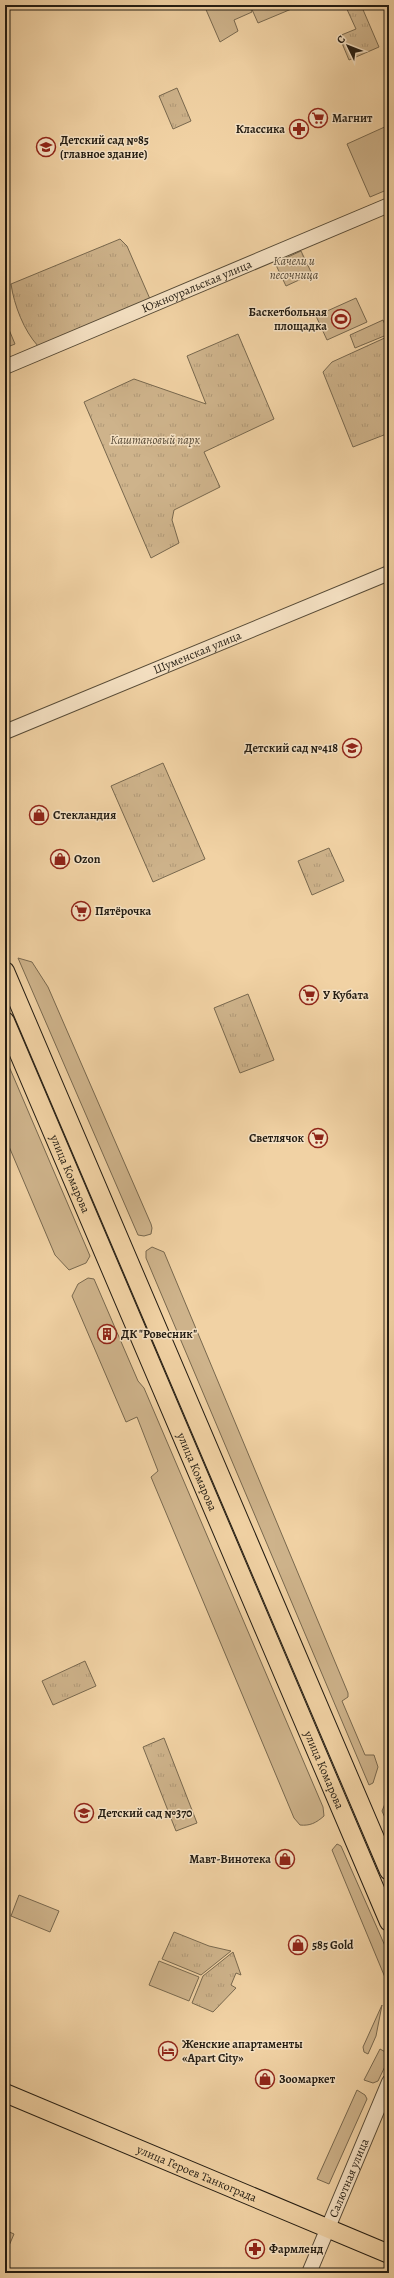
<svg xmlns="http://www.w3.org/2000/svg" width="394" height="2278" viewBox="0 0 394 2278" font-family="Alegreya,serif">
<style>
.grass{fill:#ceb38b;stroke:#78684e}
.park{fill:url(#park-tufts);stroke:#78684e}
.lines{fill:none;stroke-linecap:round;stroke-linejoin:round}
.minor-casing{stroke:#564a36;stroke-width:16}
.major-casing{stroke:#231c12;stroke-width:20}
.minor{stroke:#f6e2c4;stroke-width:14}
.major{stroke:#f1d2a4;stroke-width:18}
.labels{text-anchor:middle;stroke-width:3;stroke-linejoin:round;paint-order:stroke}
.poi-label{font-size:12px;font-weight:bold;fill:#231c12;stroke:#f6e2c4;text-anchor:start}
.park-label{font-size:12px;font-style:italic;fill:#564936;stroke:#f6e2c4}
.street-label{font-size:12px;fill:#231c12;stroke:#f6e2c4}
</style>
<defs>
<pattern id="park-tufts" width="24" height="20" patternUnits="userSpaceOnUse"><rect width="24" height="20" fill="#ceb38b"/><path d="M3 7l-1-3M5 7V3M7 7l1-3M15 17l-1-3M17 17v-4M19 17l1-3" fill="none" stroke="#b19977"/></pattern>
</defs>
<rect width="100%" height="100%" fill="#f1d2a4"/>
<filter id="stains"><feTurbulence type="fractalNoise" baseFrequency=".005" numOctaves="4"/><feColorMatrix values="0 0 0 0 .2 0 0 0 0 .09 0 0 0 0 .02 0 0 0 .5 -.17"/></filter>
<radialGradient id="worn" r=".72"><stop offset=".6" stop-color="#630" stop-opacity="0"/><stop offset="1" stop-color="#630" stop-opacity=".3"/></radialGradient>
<g class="grass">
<polygon points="204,5 249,5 252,12 234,20 238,31 220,42"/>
<polygon points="250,5 301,5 258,23"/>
<polygon points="389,125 389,189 370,197 347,144"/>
<polygon points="356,298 367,322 327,340 316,316"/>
<polygon points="5,320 15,344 5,348"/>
<polygon points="18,958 32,962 48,987 151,1224 152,1228 151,1234 144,1236 138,1235"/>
<polygon points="5,1057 90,1256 86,1263 69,1270 55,1255 5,1137"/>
<polygon points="152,1247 164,1252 348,1693 348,1697 342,1701 365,1755 374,1755 378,1767 373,1783 369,1785 146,1258 146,1251"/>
<path d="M 88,1278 L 94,1279 L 138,1381 L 144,1388 L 323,1807 L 324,1816 C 316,1823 310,1826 300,1825 L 294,1818 L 151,1477 L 158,1471 L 137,1417 L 126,1422 L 72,1296 L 78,1284 Z"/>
<polygon points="389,1794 389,1827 382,1811"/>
<polygon points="337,1844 341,1846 389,1955 389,1987 332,1850"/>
<polygon points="19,1895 59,1911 50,1932 11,1916"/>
<polygon points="159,1961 199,1977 189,2001 149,1985"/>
<polygon points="382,2005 376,2036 368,2054 364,2052 363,2047"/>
<polygon points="380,2049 389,2054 389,2058 378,2081 373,2083 364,2080"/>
<polygon points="357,2090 365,2095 367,2099 329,2184 317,2179"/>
<polygon points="5,2230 14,2234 5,2255"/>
</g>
<g class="park">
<polygon points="345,5 361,5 379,47 349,60 339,36 356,29"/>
<polygon points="177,88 191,121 173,129 159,96"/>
<path d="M 120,239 L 127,246 L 150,299 L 38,346 C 24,331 14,305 11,284 Z"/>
<polygon points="301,251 312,274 286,286 275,263"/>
<polygon points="383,320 389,334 355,348 350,335"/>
<polygon points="238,334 274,419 204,452 220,487 174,510 172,520 179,543 151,558 84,402 134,379 206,404 187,356"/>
<polygon points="389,336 389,433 353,447 323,372 332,362"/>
<polygon points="163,763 205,859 153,882 111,786"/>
<polygon points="329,848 344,881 312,895 298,861"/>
<polygon points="248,994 274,1060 240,1073 214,1008"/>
<polygon points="85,1661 96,1686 53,1705 42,1681"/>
<polygon points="164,1738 197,1823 176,1831 143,1747"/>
<polygon points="174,1932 209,1946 231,1951 201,1975 162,1959"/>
<polygon points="233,1952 241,1975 236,1973 231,1985 236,1988 213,2012 192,2003 203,1976"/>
</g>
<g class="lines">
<g class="minor-casing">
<g id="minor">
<path id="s1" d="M 5,367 L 389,205"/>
<path id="s2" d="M 5,732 L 389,573"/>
<path id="s3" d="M 309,2273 L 389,2082"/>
</g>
</g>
<g class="major-casing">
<g id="major">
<polyline points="5,971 389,1871"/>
<path id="s4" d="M 5,1021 L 389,1922"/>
<path id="s5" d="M 5,2093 L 389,2254"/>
</g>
</g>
<use href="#minor" class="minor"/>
<use href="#major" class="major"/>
</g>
<defs>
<g id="supermarket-ring" transform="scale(1)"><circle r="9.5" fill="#f6e2c4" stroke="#8f2418" stroke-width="1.5"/><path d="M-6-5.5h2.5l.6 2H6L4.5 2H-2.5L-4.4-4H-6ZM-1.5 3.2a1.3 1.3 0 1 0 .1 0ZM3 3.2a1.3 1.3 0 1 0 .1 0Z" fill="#8f2418"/></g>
<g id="pharmacy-ring" transform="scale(1)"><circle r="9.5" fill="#f6e2c4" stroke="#8f2418" stroke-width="1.5"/><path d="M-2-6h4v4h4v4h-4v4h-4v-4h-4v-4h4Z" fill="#8f2418"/></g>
<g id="school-ring" transform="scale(1)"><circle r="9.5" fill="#f6e2c4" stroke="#8f2418" stroke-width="1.5"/><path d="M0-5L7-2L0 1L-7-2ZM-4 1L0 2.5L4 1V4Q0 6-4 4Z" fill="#8f2418"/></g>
<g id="stadium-ring" transform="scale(1)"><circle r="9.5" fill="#f6e2c4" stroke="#8f2418" stroke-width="1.5"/><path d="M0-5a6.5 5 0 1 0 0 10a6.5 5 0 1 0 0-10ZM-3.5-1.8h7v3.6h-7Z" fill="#8f2418"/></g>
<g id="shop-ring" transform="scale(1)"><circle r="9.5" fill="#f6e2c4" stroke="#8f2418" stroke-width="1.5"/><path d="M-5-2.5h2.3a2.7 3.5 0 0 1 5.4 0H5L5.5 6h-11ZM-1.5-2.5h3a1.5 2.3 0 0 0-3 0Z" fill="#8f2418"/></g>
<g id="building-ring" transform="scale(1)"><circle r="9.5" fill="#f6e2c4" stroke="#8f2418" stroke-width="1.5"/><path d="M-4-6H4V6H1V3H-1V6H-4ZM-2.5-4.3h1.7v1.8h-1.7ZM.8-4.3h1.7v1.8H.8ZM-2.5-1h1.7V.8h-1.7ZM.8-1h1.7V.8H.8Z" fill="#8f2418"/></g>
<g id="hotel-ring" transform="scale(1)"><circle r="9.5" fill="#f6e2c4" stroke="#8f2418" stroke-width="1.5"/><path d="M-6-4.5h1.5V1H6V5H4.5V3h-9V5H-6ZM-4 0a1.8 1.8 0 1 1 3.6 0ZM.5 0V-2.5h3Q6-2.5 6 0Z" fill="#8f2418"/></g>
</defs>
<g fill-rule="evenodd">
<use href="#supermarket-ring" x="318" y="118"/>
<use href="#pharmacy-ring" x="299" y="129"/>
<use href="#school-ring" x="46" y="147"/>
<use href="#stadium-ring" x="341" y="319"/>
<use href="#school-ring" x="352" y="748"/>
<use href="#shop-ring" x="39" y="815"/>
<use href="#shop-ring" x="60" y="859"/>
<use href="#supermarket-ring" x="81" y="911"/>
<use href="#supermarket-ring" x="309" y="995"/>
<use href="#supermarket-ring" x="318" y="1138"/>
<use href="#building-ring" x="107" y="1334"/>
<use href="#school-ring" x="84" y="1813"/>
<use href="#shop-ring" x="285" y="1859"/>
<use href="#shop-ring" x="298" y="1945"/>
<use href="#hotel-ring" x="168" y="2051"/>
<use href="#shop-ring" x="265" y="2079"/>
<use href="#pharmacy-ring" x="255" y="2249"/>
</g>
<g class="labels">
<g class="poi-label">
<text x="332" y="122">Магнит</text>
<text x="285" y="133" text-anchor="end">Классика</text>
<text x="60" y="144">Детский сад №85<tspan x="60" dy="14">(главное здание)</tspan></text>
<text x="327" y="316" text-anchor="end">Баскетбольная<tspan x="327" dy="14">площадка</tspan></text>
<text x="338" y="752" text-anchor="end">Детский сад №418</text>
<text x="53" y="819">Стекландия</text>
<text x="74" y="863">Ozon</text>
<text x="95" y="915">Пятёрочка</text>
<text x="323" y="999">У Кубата</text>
<text x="304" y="1142" text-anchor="end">Светлячок</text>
<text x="121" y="1338">ДК "Ровесник"</text>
<text x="98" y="1817">Детский сад №370</text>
<text x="271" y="1863" text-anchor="end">Мавт-Винотека</text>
<text x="312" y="1949">585 Gold</text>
<text x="182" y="2048">Женские апартаменты<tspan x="182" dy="14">«Apart City»</tspan></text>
<text x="279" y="2083">Зоомаркет</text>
<text x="269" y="2253">Фармленд</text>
</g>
<g class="park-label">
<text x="294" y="265">Качели и<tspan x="294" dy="14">песочница</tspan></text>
<text x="155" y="444">Каштановый парк</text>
</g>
<g class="street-label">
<text dy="4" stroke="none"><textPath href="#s1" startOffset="208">Южноуральская улица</textPath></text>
<text dy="4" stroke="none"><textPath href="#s2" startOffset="208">Шуменская улица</textPath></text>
<text dy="4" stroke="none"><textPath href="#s4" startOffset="166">улица Комарова</textPath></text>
<text dy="4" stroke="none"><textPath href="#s4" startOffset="490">улица Комарова</textPath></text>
<text dy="4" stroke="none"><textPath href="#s4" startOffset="814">улица Комарова</textPath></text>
<text dy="4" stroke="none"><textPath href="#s5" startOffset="208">улица Героев Танкограда</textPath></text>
<text dy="4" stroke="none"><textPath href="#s3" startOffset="103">Салютная улица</textPath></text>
</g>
</g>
<rect width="394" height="2278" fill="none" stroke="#f1d2a4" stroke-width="20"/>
<rect x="6" y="6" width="382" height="2266" fill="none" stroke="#231c12" stroke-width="2"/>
<rect x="10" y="10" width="374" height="2258" fill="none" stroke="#231c12"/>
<g transform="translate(348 46) rotate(313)" stroke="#f6e2c4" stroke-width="3" paint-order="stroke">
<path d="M0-3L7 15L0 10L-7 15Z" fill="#231c12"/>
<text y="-6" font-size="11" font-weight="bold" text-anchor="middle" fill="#231c12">С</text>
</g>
<rect width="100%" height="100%" filter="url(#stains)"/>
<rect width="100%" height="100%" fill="url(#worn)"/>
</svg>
